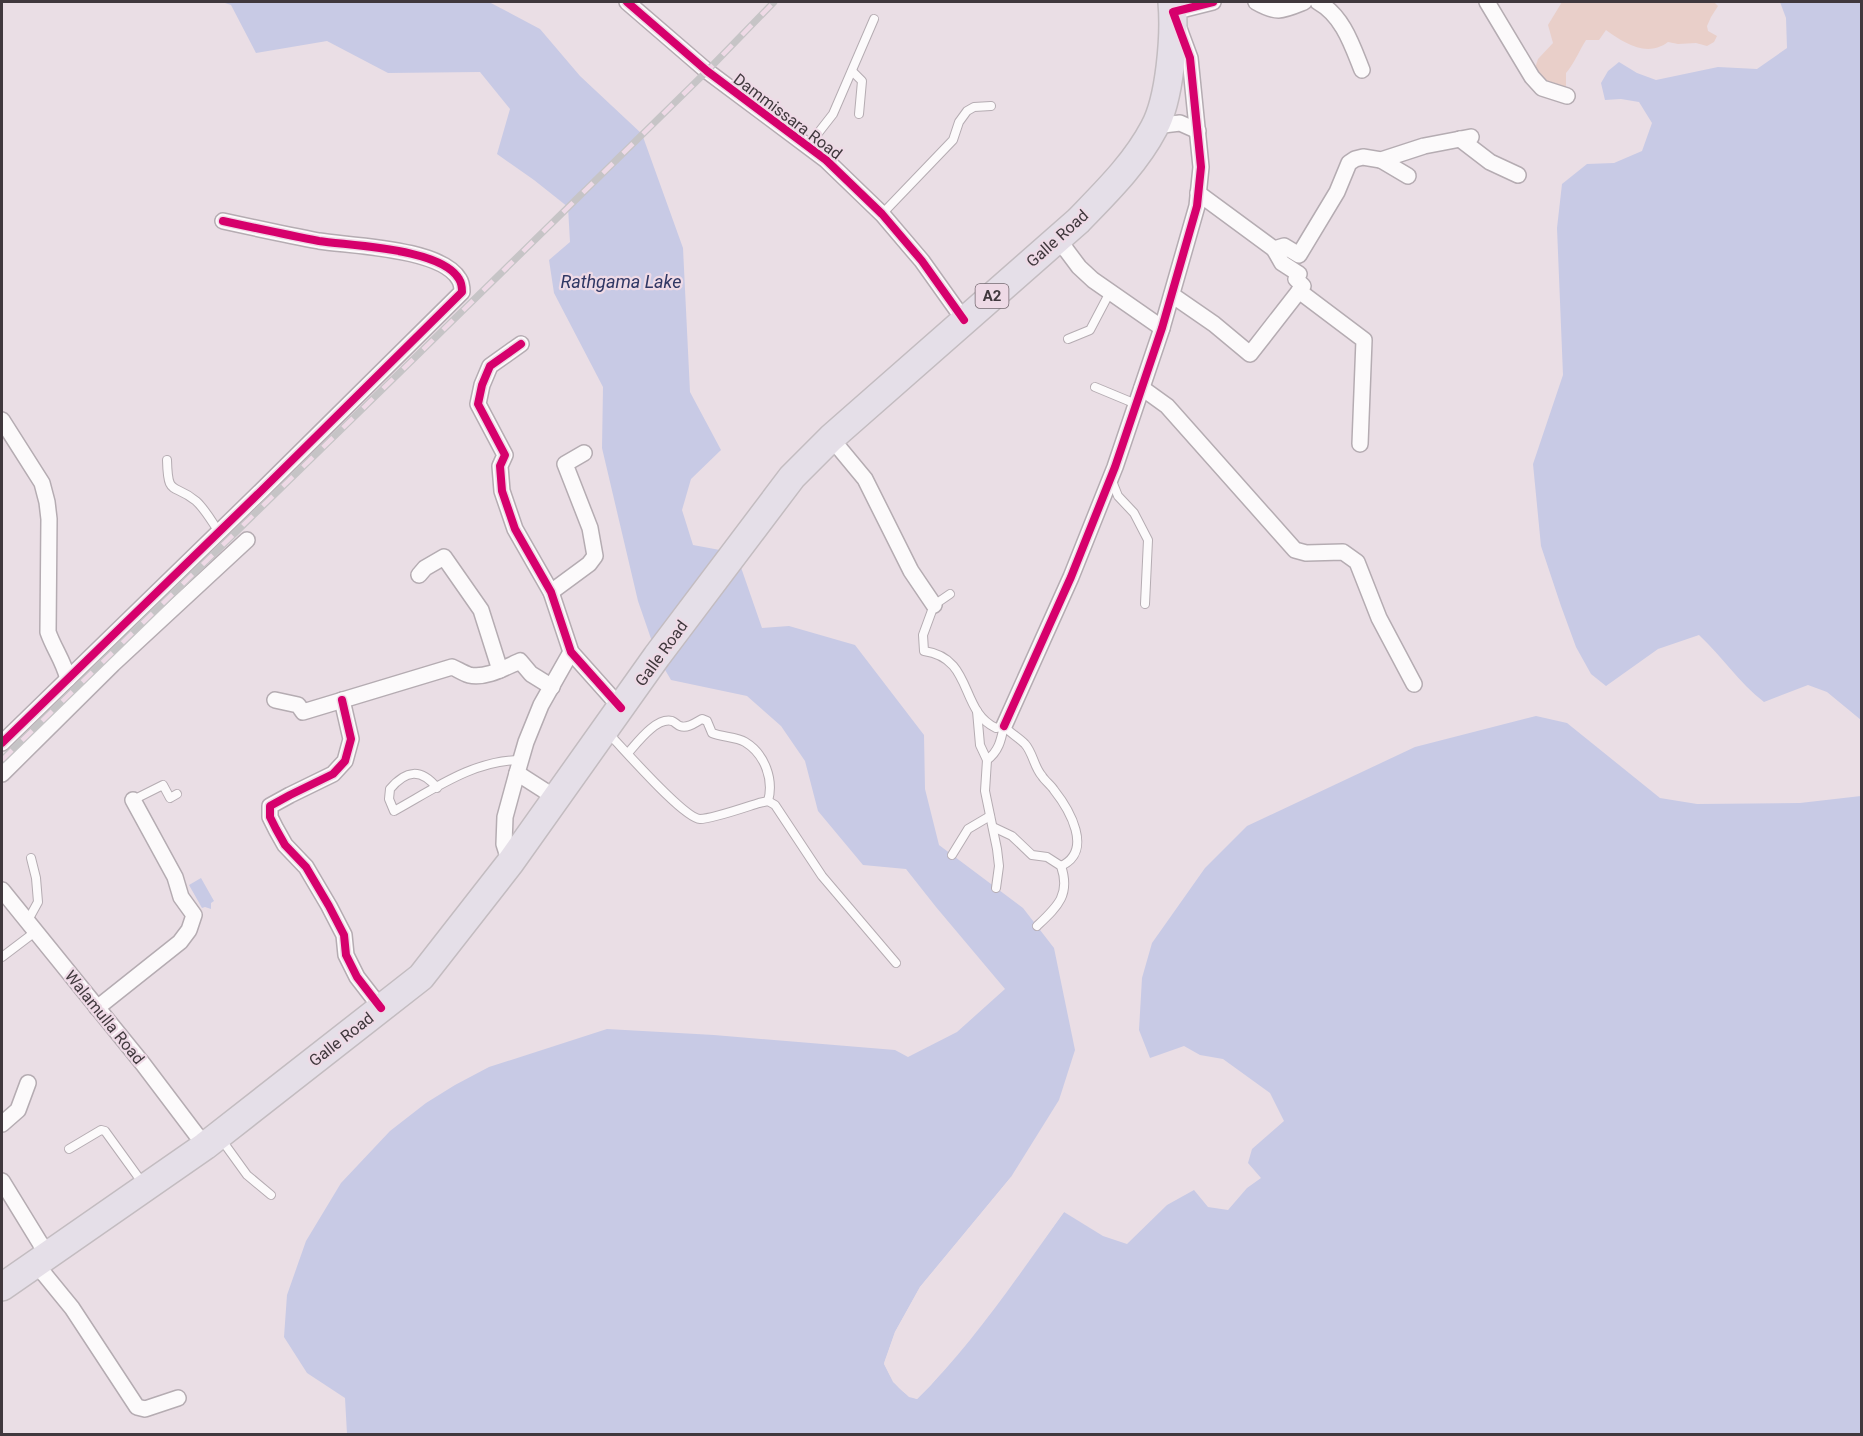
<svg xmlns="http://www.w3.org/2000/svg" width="1863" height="1436" viewBox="0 0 1863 1436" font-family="Roboto,sans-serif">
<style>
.green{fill:#e9cfc9}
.water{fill:#c8cae5}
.pier{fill:#eadee5}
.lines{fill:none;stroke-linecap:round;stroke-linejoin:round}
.lane-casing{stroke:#b5acb2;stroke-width:10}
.street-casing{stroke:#b5acb2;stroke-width:18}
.highway-casing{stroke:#c3bcc0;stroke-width:30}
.lane{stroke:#fcfafb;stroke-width:8}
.street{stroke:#fcfafb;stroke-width:15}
.highway{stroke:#e5dfe8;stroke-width:27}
.rail-casing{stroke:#c6c4c6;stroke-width:7}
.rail{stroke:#eedae6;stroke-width:4.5;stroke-dasharray:14;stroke-linecap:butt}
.cycleway-casing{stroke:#eedae6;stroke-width:11}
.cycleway{stroke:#d6006c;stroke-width:8}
.labels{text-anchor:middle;stroke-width:4.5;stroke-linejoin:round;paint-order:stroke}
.shield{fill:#eedae6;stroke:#746970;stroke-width:1.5}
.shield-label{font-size:15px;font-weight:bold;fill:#40383d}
.street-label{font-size:16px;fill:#40383d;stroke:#eedae6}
.water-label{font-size:18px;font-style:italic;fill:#303764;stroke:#eedae6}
</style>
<rect width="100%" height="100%" fill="#eadee5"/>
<path class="green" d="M 1562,2 L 1714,2 L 1718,6 L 1711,17 L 1707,26 L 1708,31 L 1717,36 L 1714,42 L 1707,46 L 1696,43 L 1678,44 L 1668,42 C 1647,58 1624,43 1606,30 L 1599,40 L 1586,40 C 1579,51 1574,64 1566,73 L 1566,93 L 1532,77 L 1538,59 L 1553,43 L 1548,25 Z"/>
<g class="water">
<path d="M 222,2 L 489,2 L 540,29 L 580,76 L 642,134 L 683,248 L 690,392 L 721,450 L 691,479 L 682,510 L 693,545 L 736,553 L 762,628 L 789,626 L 855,645 L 924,735 L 925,789 L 939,845 L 1023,908 L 1054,948 L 1075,1050 L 1059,1100 L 1011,1177 L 920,1287 L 895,1332 L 884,1364 C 892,1380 899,1393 917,1399 C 973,1344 1018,1276 1064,1212 L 1103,1236 L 1127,1244 L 1167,1205 L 1194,1190 L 1208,1207 L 1228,1210 L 1247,1188 L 1261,1178 L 1248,1163 L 1252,1149 L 1284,1121 L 1270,1093 L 1223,1059 L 1200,1055 L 1184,1046 L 1150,1058 L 1139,1030 L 1142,978 L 1152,943 L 1205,868 L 1247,826 L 1415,747 L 1536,716 L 1567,723 L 1660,798 L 1697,804 L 1800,803 L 1861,796 L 1861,1434 L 347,1434 L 345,1398 L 307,1373 L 284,1337 L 287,1295 L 306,1241 L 341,1183 L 390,1131 L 426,1103 L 455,1085 L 489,1067 L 607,1029 L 714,1035 L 895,1050 L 908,1057 L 957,1032 L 1005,989 L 936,907 L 906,869 L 863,865 L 818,811 L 805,761 L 781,726 L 747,696 L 671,680 L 657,656 L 638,601 L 602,448 L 603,387 L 554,293 L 549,260 L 570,242 L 568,207 L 534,180 L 497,154 L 510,109 L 480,72 L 388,73 L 327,41 L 256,53 L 231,5 Z"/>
<path d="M 1780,2 L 1861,2 L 1861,720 L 1827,692 L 1808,685 L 1764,702 C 1739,683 1722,656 1699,635 L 1658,649 L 1606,686 L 1591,674 L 1576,647 L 1561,606 L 1541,546 L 1533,464 L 1563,375 L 1557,228 L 1562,184 L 1587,164 L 1614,163 L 1642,151 L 1652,123 L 1639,102 L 1621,99 L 1605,100 L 1601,83 L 1608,71 L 1619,62 L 1637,73 L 1656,80 L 1718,67 L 1757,69 L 1787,48 L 1786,18 Z"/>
<polygon points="201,878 214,901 211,903 211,909 205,907 202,908 189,885"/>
</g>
<polygon class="pier" points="1011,1177 1013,1179 923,1288 897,1333 887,1363 895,1381 910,1394 916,1396 929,1383 976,1325 1061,1211 1064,1212 979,1327 931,1385 917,1399 909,1397 893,1382 884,1363 895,1332 920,1287"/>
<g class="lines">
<g class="lane-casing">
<g id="lane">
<polyline points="852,71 862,81 859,114"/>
<polyline points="808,146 833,114 874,19"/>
<polyline points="882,214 953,140 959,122 967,111 974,107 991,106"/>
<polyline points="1068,339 1090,330 1110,292"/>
<polyline points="1095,387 1136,404"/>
<path d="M 167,460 C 168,498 173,482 196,501 C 205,509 212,522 219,532"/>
<polyline points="1112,481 1118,496 1134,513 1148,540 1145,604"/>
<path d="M 950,594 L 934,605 L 923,635 L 924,651 C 974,658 959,711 996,728 L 1004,726"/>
<path d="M 977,711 L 980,745 L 987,760 C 999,751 1001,740 1004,726"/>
<path d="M 1004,726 C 1010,733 1018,737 1025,744 C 1033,753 1034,767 1042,776 C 1045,781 1051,785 1054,790 C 1069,809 1094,851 1061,866"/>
<path d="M 608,733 C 623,748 683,818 700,819 C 712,819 746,807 759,803 L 768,801 L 775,805 L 822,876 L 896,963"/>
<path d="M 628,753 C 637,743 656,717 672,721 C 675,722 677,725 680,726 C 688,729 696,722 702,719 L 707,721 L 712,733 C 722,737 737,737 745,742 C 765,754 774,780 768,801"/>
<polyline points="987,760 985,791 997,849 999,866 996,888"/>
<path d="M 437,788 C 421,768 406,770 390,789 L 389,799 L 394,811 C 434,789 474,760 520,760"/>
<polyline points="133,800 163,785 170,798 177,794"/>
<path d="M 993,827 L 1012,836 L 1032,855 L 1047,857 L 1061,866 C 1071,895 1057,907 1037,926"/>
<polyline points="952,855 968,829 990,816"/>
<polyline points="27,922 38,902 36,878 31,858"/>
<polyline points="2,957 35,932"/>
<polyline points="221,1139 247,1175 271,1195"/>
<polyline points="69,1149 101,1130 105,1131 144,1185"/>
</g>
</g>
<g class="street-casing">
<g id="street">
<polyline points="627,2 707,71 826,160 882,214 922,261 964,320"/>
<path d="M 1256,2 C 1277,14 1282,11 1304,2"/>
<path d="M 1318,2 C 1343,16 1352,45 1362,70"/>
<polyline points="1487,2 1532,77 1542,88 1567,96"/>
<polyline points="1155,126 1180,123 1198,131"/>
<polyline points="1460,139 1490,162 1518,175"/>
<polyline points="1381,160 1408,176"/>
<polyline points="1058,239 1079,267 1093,280 1162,328"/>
<polyline points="1274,249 1284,246 1299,255 1337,192 1349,163 1355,159 1363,157 1381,160 1424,146 1471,137"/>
<polyline points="1299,291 1364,340 1360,444"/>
<polyline points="1172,295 1214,324 1250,354 1303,286 1296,279 1299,274 1282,263 1274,249 1198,193"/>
<polyline points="521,344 490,366 482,385 478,404 505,455 500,466 502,491 515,529 551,592 571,652 621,708"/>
<polyline points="1142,388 1167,406 1295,550 1306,553 1343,552 1357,562 1379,618 1414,684"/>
<path d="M 2,420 L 42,483 L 47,502 L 49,519 L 48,632 C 54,649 63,660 68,679"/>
<polyline points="831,438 865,479 911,571 934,605"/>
<polyline points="419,575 425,568 444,557 481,610 500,670"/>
<polyline points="551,592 589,564 595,556 590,528 565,464 584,453"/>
<path d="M 275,700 L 298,705 L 303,712 L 452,667 C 457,669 463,673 469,675 C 486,679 506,667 520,661 L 531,674 L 552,687"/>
<polyline points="342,700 351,739 345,761 333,774 290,795 270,806 270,817 276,829 285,845 306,867 329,906 344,935 346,955 357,977 381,1008"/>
<polyline points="1004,726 1071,577 1115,467 1162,328 1197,206 1201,167 1190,58 1173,12 1213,2"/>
<path d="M 2,743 L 259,493 L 462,292 C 462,288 461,282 459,279 C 441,248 351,246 319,241 C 287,235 255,228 223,221"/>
<polyline points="517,773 556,798"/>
<polyline points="2,774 113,664 247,540"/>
<polyline points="510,863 504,844 505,817 517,773 526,742 541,705 571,652"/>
<polyline points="2,890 143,1064 205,1146"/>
<polyline points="97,1008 180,942 189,930 194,915 181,897 175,877 133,800"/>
<polyline points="2,1124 18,1110 28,1083"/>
<polyline points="2,1181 48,1256"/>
<polyline points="36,1264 72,1308 137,1407 145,1409 178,1398"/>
</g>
</g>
<g class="highway-casing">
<path id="highway" d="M 2,1287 L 205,1146 L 421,977 L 510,863 L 657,656 L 792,477 L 831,438 L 1078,221 C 1106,192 1135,164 1154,128 C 1170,99 1175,35 1172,2"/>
</g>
<use href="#lane" class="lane"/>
<use href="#street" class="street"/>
<use href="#highway" class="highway"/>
<g class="rail-casing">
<polyline id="rail" points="2,760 393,379 707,71 774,2"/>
</g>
<use href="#rail" class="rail"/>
<g class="cycleway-casing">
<g id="cycleway">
<polyline points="627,2 707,71 826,160 882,214 922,261 964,320"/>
<polyline points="521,344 490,366 482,385 478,404 505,455 500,466 502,491 515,529 551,592 571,652 621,708"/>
<polyline points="342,700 351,739 345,761 333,774 290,795 270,806 270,817 276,829 285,845 306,867 329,906 344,935 346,955 357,977 381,1008"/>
<polyline points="1004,726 1071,577 1115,467 1162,328 1197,206 1201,167 1190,58 1173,12 1213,2"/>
<path d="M 2,743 L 259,493 L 462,292 C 462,288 461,282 459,279 C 441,248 351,246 319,241 C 287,235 255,228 223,221"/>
</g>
</g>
<use href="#cycleway" class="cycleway"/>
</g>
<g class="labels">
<rect class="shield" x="975.5" y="284" width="33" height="24" rx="4.5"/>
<g class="shield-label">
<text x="992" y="301">A2</text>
</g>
<g class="street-label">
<text transform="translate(788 116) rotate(37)" y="6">Dammissara Road</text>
<text transform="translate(1057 238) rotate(-42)" y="6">Galle Road</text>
<text transform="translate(661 653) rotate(-54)" y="6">Galle Road</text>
<text transform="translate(105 1017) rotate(51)" y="6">Walamulla Road</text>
<text transform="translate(341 1039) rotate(-38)" y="6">Galle Road</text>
</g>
<g class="water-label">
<text x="621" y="288">Rathgama Lake</text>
</g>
</g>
<rect width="1863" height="1436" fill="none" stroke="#40383d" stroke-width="6"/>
</svg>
